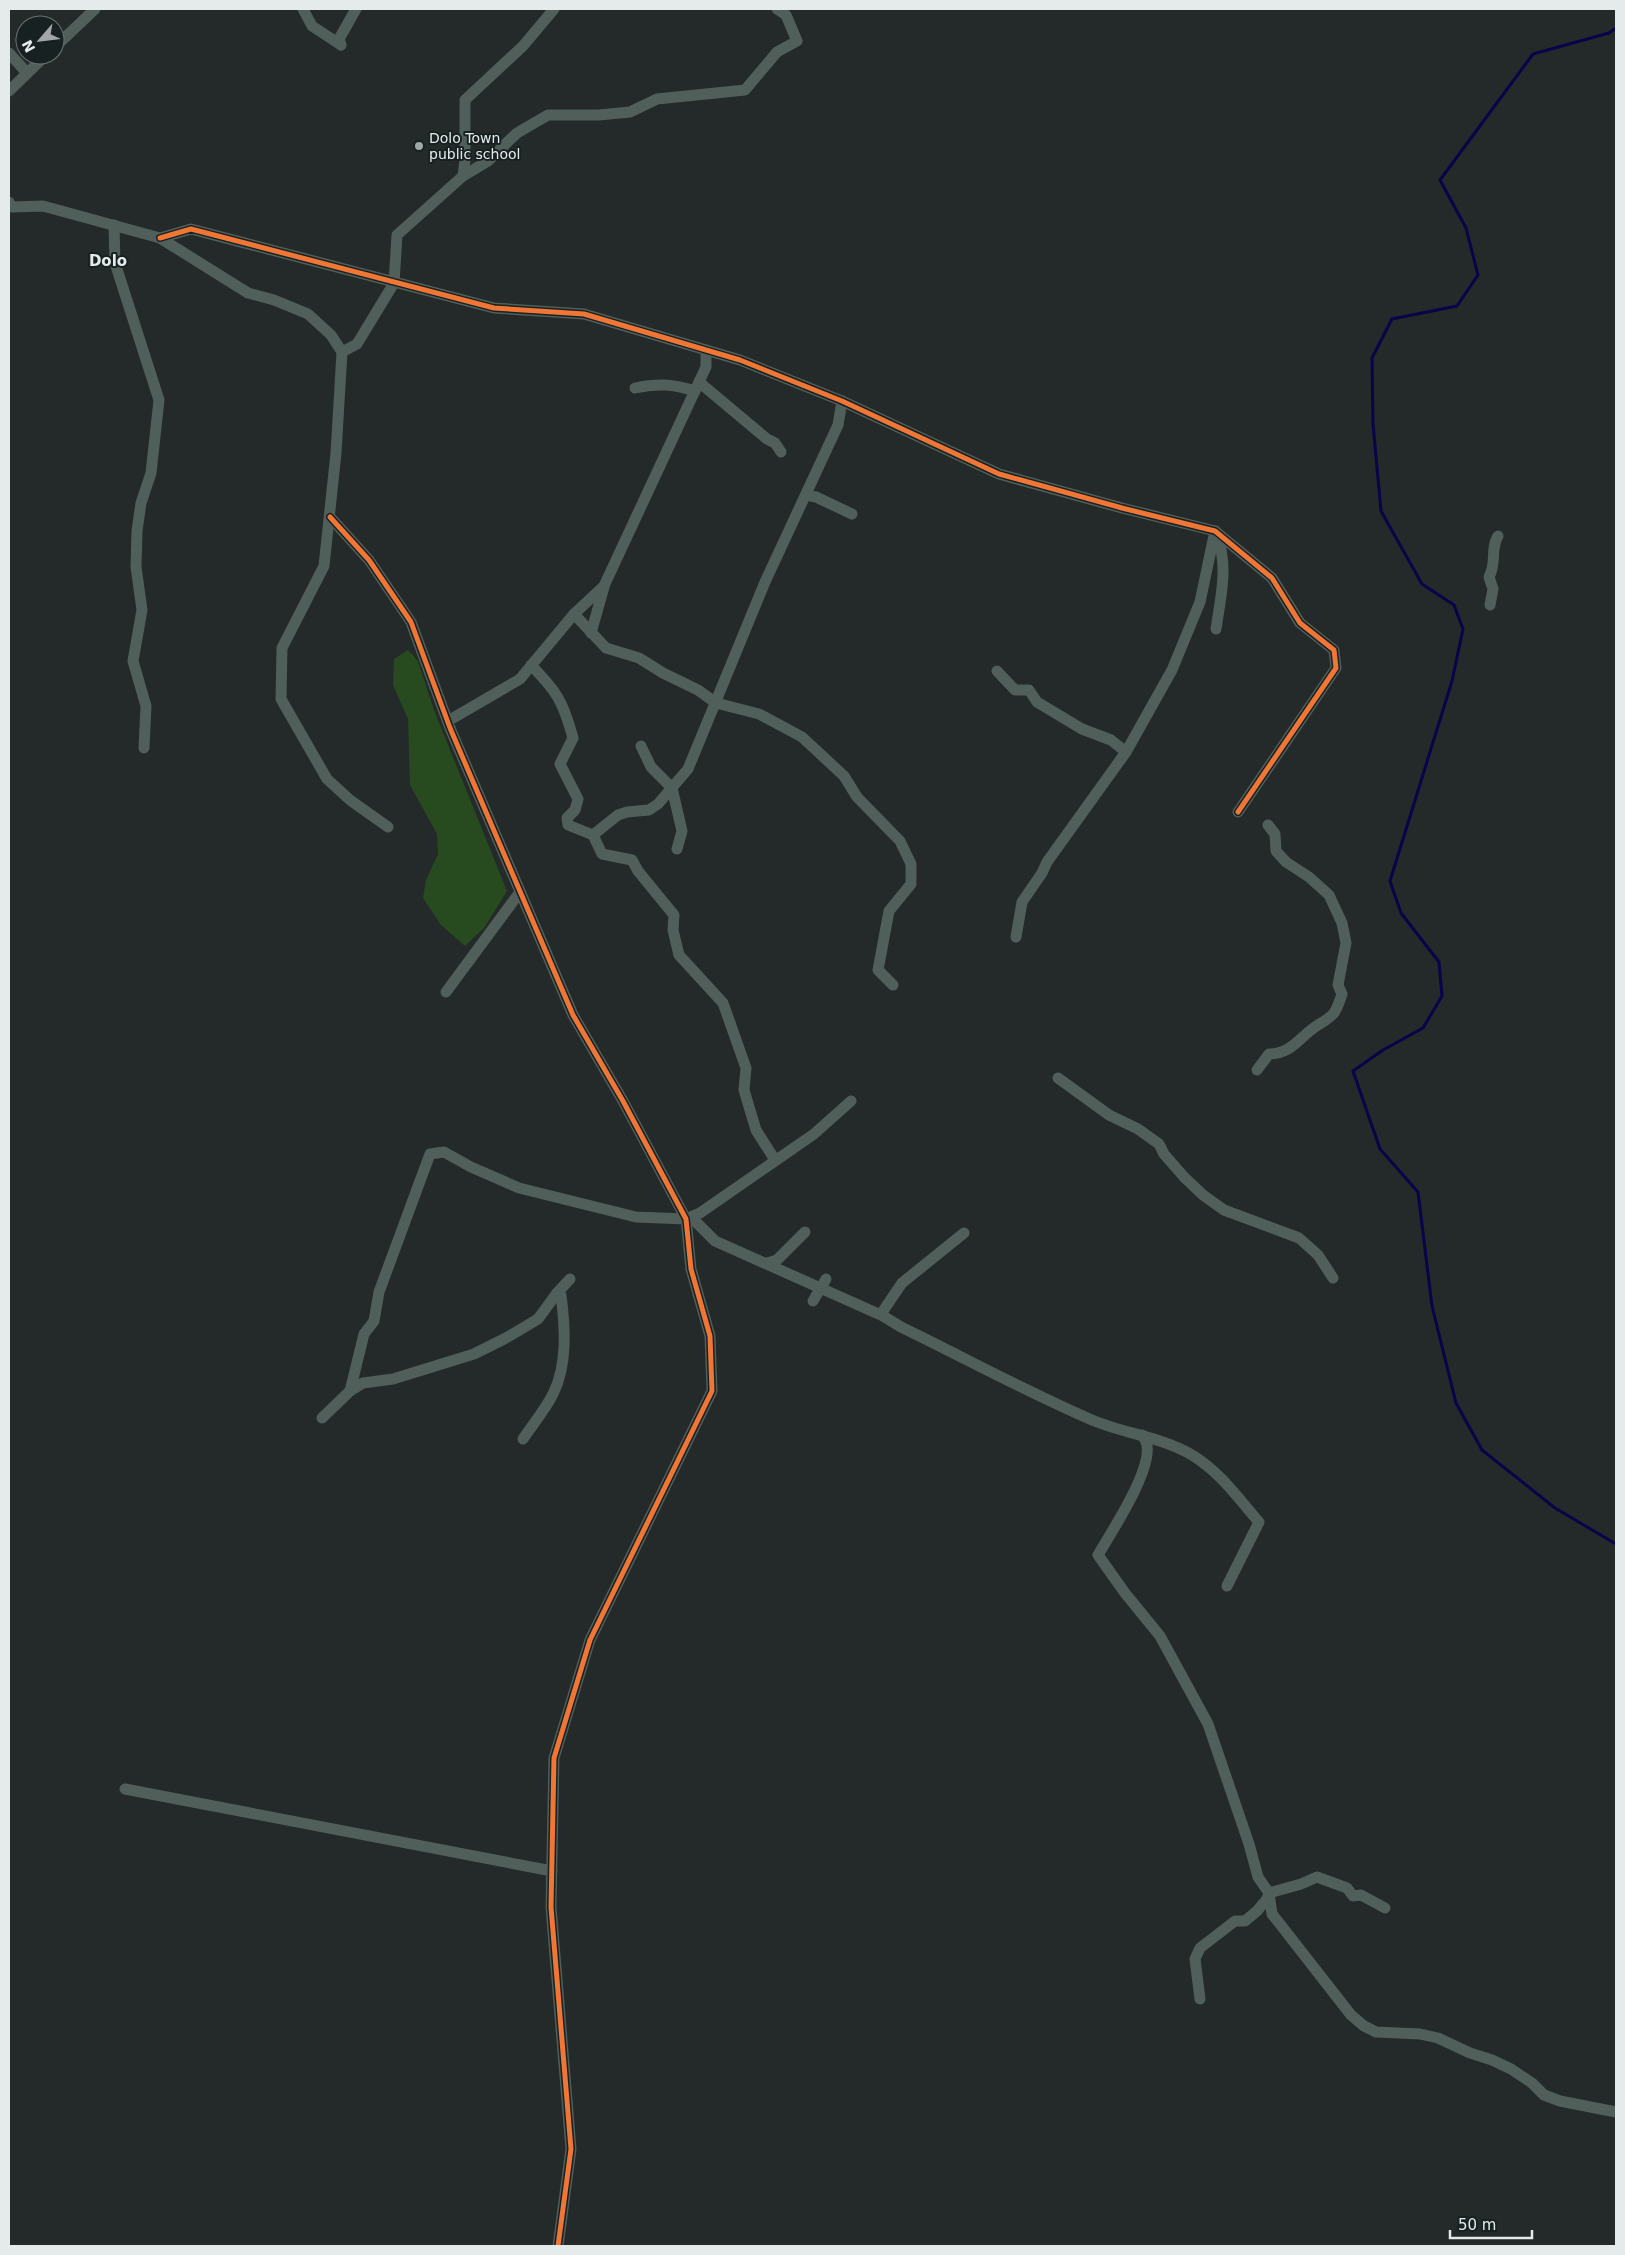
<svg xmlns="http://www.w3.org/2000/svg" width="1625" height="2255" viewBox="0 0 1625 2255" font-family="'DejaVu Sans',sans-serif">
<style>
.green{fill:#274b1f}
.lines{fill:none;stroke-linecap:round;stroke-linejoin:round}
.stream{stroke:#070449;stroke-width:3}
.street{stroke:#505f5a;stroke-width:11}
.cycleway-casing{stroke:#182122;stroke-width:8}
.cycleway{stroke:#f07635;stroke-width:5}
.poi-dot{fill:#a1a7a7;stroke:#182122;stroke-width:2}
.labels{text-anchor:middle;stroke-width:4;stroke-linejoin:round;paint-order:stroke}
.poi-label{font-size:14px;fill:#e5ebeb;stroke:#182122;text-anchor:start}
.neighbourhood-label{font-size:15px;font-weight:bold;fill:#e5ebeb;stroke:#182122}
</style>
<rect width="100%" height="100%" fill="#24292a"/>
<polygon class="green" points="408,650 418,661 434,710 507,891 484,928 465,946 441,925 423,898 426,880 438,854 437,834 410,785 408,719 393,685 394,659"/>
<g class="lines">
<polyline class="stream" points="1616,28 1609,33 1533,54 1440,180 1466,228 1478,275 1457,306 1392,319 1372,358 1373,424 1381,511 1422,584 1454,605 1463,629 1452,681 1390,881 1401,913 1439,962 1442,996 1423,1028 1383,1050 1353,1071 1380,1149 1418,1192 1432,1306 1456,1403 1482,1450 1555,1508 1616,1544"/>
<g class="street">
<polyline points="303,9 312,26 341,45"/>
<polyline points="341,45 339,39 356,9"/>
<polyline points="55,47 95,9"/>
<polyline points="9,53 27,73"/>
<polyline points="9,91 46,55"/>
<polyline points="463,176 488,161 517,133 548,115 599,115 630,112 657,99 745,90 777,52 797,41 786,15 777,9"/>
<polyline points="9,202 12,207 43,206 160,238 248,293 274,300 308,314 331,335 342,352 336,453 324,566 282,648 281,699 327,779 350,800 388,827"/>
<polyline points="114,225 115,263 159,400 151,473 141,503 137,531 136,567 142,610 133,661 146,706 144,748"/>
<polyline points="160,238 191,229 494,308 584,314 740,360 842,401 999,474 1122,508 1215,531 1272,578 1300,623 1334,650 1336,668 1238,812"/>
<polyline points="342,352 357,344 394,283 397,235 463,176 465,160 465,100 523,46 554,9"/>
<polyline points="699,382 767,439 775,443 781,452"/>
<path d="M 635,388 C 657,383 673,384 695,391"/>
<polyline points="806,495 816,497 852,514"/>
<polyline points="330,517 369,560 411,622 450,728 573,1015 623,1101 686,1219 691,1269 710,1336 712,1391 590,1640 554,1758 551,1907 571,2149 558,2246"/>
<path d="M 1216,532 C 1229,566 1221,594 1216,629"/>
<path d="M 1490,605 L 1493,589 L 1489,577 C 1497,563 1490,549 1498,536"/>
<polyline points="574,614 606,648 639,658 663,673 698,690 716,703 759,714 802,737 844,776 857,797 900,841 911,864 911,884 889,911 878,970 893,985"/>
<polyline points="591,633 604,587"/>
<path d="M 531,665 C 557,692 563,701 573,738 L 560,764 L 578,799 L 575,810 L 567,818 L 568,825 L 593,835 L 602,854 L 632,860 L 638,871 L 674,915 L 673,930 L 679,955 L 723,1003 L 746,1068 L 744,1090 L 756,1130 L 775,1160"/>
<polyline points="997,671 1015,690 1029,690 1037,702 1082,729 1111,740 1126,752"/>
<polyline points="448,721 520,679 574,614 604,586 706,367 706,350"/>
<polyline points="641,746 651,767 672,788 682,831 677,849"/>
<polyline points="593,835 618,815 627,812 649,810 658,804 688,769 765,582 838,425 842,401"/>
<polyline points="1016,937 1022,902 1042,873 1047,862 1126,752 1172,670 1200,602 1215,531"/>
<polyline points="446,992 520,892"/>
<path d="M 1257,1070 L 1269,1054 C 1291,1054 1299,1038 1315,1027 C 1322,1022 1328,1020 1334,1013 C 1338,1007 1340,1000 1342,994 L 1338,985 L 1346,943 L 1342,923 L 1329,895 L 1309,877 L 1286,862 L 1276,851 L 1275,834 L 1268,825"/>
<polyline points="1058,1078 1109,1115 1138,1129 1159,1144 1164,1154 1184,1177 1203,1195 1224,1210 1299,1238 1318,1255 1333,1278"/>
<path d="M 691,1217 L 715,1241 L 883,1316 L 901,1327 C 965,1358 1027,1392 1092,1420 C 1125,1434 1162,1437 1192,1455 C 1220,1472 1238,1498 1259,1522 L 1227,1586"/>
<polyline points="767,1263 777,1260 805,1232"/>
<polyline points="570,1279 557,1293 538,1319 506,1338 474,1354 393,1379 363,1383 350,1391 364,1334 374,1321 379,1292 430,1154 444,1152 471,1167 519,1188 636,1217 686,1219 700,1213 814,1134 851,1101"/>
<polyline points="813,1301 826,1279"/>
<polyline points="881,1314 902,1283 964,1233"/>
<polyline points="322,1418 350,1391"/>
<path d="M 1142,1435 C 1144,1438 1147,1443 1147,1446 C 1151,1472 1112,1531 1098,1555 L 1125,1593 L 1160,1636 L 1208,1724 L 1249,1844 L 1258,1877 L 1269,1893 L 1272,1914 L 1351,2015 L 1364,2026 L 1376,2032 L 1420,2034 L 1438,2038 L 1470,2053 L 1492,2060 L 1511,2069 L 1532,2083 L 1544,2095 L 1560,2101 L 1616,2112"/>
<path d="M 523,1439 C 533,1424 545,1410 553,1394 C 568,1364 565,1326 561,1295 L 557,1293"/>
<polyline points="125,1789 552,1871"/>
<polyline points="1200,1999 1195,1959 1200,1948 1235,1921 1245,1921 1257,1911 1267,1899 1269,1893 1301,1884 1317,1877 1347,1888 1353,1896 1361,1895 1385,1908"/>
</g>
<g class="cycleway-casing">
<g id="cycleway">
<polyline points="160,238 191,229 494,308 584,314 740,360 842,401 999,474 1122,508 1215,531 1272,578 1300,623 1334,650 1336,668 1238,812"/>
<polyline points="330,517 369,560 411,622 450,728 573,1015 623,1101 686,1219 691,1269 710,1336 712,1391 590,1640 554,1758 551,1907 571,2149 558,2246"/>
</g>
</g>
<use href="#cycleway" class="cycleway"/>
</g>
<circle class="poi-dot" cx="419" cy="146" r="5"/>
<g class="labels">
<g class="poi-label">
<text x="429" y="143">Dolo Town<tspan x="429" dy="16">public school</tspan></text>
</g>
<g class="neighbourhood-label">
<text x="108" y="266">Dolo</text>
</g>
</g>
<rect width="1625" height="2255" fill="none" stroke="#e5ebeb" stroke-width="20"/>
<g transform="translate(40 40) rotate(242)"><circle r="24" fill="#182122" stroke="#6a7272"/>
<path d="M0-4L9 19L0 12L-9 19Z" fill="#a1a7a7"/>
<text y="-8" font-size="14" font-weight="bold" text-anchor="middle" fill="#e5ebeb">N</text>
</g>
<path d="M1450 2230v8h82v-8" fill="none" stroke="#e5ebeb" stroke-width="2.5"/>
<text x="1458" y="2230" font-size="15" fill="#e5ebeb" stroke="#182122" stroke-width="4" paint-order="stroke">50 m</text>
</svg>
